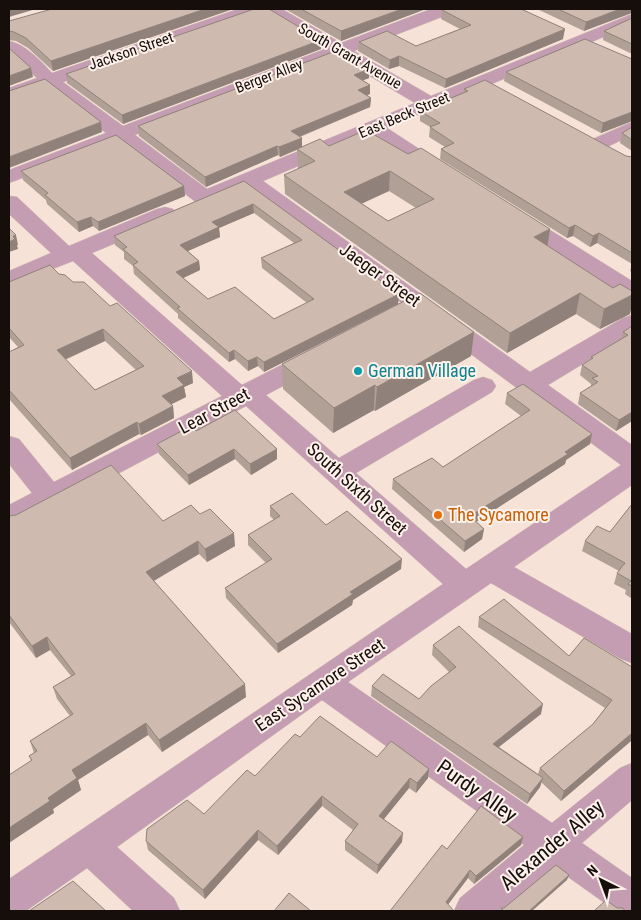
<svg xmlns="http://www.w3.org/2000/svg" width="641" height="920" viewBox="0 0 641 920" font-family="'Roboto Condensed',sans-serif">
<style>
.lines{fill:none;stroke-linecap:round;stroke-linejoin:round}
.minor-casing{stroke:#d2c0b6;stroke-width:1}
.minor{fill:#c59db3;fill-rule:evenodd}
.wall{fill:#b1a096;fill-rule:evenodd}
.shaded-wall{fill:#90827a}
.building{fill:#cebaaf;stroke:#90827a;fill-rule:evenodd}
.culture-dot{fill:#0f9aa8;stroke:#fdf1ea;stroke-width:2}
.food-dot{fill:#e8710a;stroke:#fdf1ea;stroke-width:2}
.labels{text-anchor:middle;stroke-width:4;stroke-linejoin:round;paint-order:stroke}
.far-street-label{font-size:15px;fill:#150e0b;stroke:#fdf1ea}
.street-label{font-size:18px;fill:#150e0b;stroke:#fdf1ea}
.culture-label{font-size:18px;fill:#0d838f;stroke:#fdf1ea;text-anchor:start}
.food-label{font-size:18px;fill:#c56008;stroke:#fdf1ea;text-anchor:start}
.near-street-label{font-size:21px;fill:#150e0b;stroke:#fdf1ea}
</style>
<rect width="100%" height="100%" fill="#f6e2d7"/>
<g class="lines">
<g class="minor-casing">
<g id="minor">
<path d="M 238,9 L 282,9 L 341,43 L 431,9 L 454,9 L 452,13 L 354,51 L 431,96 L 632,14 L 632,25 L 387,128 L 450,169 L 453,173 L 450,177 L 443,179 L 436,177 L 371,135 L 263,181 L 530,372 L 623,318 L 632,315 L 632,334 L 548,385 L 632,445 L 632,485 L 514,567 L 632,634 L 632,663 L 621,659 L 491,583 L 348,682 L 552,823 L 620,768 L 632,763 L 632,800 L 582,843 L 632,878 L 632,911 L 616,911 L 554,867 L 502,911 L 454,911 L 460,898 L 524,845 L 322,700 L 117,847 L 174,898 L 180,911 L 133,911 L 87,868 L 26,911 L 9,911 L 9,879 L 443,584 L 246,406 L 19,526 L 9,529 L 9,505 L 32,493 L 9,464 L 9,436 L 19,439 L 54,482 L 222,396 L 73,261 L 9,286 L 9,271 L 51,253 L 9,214 L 9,196 L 17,197 L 69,246 L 157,209 L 165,207 L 173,209 L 176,214 L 173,219 L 92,253 L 242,385 L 307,352 L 316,350 L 325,352 L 329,358 L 325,364 L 266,395 L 339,458 L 474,380 L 483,377 L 492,380 L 496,386 L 492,392 L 356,473 L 466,569 L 621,465 L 246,188 C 231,194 213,206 197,203 L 118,142 L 9,183 L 9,170 L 106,133 L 47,87 L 9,100 L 9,88 L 37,78 L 9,54 L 9,41 C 25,44 41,61 52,73 ZM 262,10 L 325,49 L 123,126 L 63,82 L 260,13 ZM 338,57 L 415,103 L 207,189 L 135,135 Z"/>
<polygon points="632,122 632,135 607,147 600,149 593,147 590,143 593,139"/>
<polygon points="518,213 526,215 632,281 632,298 624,296 510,225 507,220 510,215"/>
</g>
</g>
<use href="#minor" class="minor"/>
</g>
<g class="wall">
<polygon points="52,9 233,9 53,71 28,48 16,41 9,40 9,21"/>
<polygon points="285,9 426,9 341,41"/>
<polygon points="537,9 632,9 584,31"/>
<polygon points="442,10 563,39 445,88 399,66 389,69 358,51 359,42 416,46 460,29 441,19"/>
<polygon points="632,18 632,54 603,40 604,31"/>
<polygon points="321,49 123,124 67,83 66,74"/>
<polygon points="632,59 632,121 601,133 504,81 506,72"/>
<path d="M 369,69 L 369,78 L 363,80 L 370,85 L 370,94 L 367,95 L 371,98 L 370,107 L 300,137 L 302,147 L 329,146 L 366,130 L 548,246 L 630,314 L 600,329 L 576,314 L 507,353 L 285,194 L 284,175 L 298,169 L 297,150 L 280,157 L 278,155 L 206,187 L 139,136 L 138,126 ZM 389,191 L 416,208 L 388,221 L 361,203 Z"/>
<polygon points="464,89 626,156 632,157 632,272 630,271 632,264 597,243 590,247 573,236 567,238 440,159 441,149 445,147 429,137 430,127 420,121 420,111 464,92"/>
<polygon points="632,127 632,151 620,143 622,133"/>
<polygon points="21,171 184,186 185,196 99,231 93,226 79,232 47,204 46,200 23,180"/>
<path d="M 244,181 L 399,294 L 398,304 L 264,372 L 258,366 L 248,371 L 235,359 L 229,362 L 178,318 L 178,314 L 134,274 L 133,266 L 124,259 L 124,252 L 115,245 L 114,236 ZM 254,213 L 294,243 L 261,258 L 262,268 L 307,303 L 274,319 L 208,299 L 183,278 L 200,270 L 199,261 L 188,251 L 220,237 L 219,228 Z"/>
<path d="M 59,274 L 193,383 L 184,387 L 186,397 L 171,404 L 173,406 L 174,418 L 141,435 L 139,434 L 72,470 L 9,399 L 9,352 L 18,347 L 9,337 L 9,282 ZM 105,341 L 136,370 L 95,390 L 65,360 Z"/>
<polygon points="632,326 632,421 616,431 578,404 580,393 591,386 591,384 580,375 582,365 590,360 591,357 622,338 623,332"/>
<polygon points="474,332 471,356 375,411 374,410 333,433 283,389 282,364"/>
<polygon points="507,393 592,434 590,444 566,460 565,464 476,522 484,529 482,539 464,552 392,489 393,479 443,467 521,416 505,404"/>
<polygon points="196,431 277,459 251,475 235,459 189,485 159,454 157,444"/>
<polygon points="632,504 632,599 625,594 626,590 614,584 617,573 619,571 582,551 585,541 610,532"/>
<polygon points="270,506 326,525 401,569 353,600 352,605 278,653 226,598 225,588 266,563 248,545 248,535 274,520 270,516"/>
<polygon points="200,514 235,546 207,562 199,554 154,581 246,697 162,752 148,735 78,780 81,790 53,809 54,813 29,756 34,753 30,741 70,716 57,699 53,687 71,676 50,650 36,658 9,622 9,516 163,521"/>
<polygon points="479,617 569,656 632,667 632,742 631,741 561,801 541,782 540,787 527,804 371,696 372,686 419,699 449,672 432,655 433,645 541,714 499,747 538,774 540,768 593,724 605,708 478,627"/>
<polygon points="300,737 377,757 428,778 416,793 409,788 384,819 402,842 377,874 345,850 345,841 353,830 322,806 278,855 258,840 205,899 148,850 146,841 204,814 255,776"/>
<polygon points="523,837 521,845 474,884 468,878 448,904 390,911"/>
</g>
<g class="shaded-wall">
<polygon points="9,9 36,9 9,17"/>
<polygon points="205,9 233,9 53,71 51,61"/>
<polygon points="402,9 426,9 341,41 341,31"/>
<polygon points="620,9 632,9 632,13 584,31 586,22"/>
<polygon points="565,29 563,39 445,88 446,79"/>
<polygon points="321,40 321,49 123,124 122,115"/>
<polygon points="399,56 399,66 389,69 390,60"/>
<polygon points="31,68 33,77 9,86 9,76"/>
<polygon points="369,69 369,78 354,84 354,75"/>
<polygon points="370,85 370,94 357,99 358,90"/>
<polygon points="371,98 370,107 291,140 291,131"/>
<polygon points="632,112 632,121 601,133 603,123"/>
<polygon points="101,122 102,132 9,168 9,157"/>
<polygon points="302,138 302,147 280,157 279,147"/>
<polygon points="277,146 278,155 206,187 205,177"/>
<polygon points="390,171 389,191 344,212 344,192"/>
<polygon points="184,186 185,196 99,231 98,222"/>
<polygon points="253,204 254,213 219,228 220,237 181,254 180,245 212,222"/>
<polygon points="91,217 93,226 79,232 77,222"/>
<polygon points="575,225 573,236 567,238 569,228"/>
<polygon points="550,229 547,249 534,237"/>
<polygon points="599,233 597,243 590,247 593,236"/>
<polygon points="16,235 18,245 17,245 18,249 9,252 9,242 13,236"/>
<polygon points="199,261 200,270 177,281 176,272"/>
<polygon points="580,293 576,314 507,353 510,333"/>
<polygon points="399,294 398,304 264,372 264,362"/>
<polygon points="632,295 632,306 630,314 600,329 604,309"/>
<polygon points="103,329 105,341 59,362 57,350"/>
<polygon points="474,332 471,356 375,411 377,387"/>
<polygon points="234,350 235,359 229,362 229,353"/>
<polygon points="257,357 258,366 248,371 248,361"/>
<polygon points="192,371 193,383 184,387 186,397 164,408 162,396 177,378"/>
<polygon points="375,385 374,410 333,433 334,408"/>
<polygon points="173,406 174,418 141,435 139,424"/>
<polygon points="632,412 632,421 616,431 619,420"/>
<polygon points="137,422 139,434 72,470 70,458"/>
<polygon points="592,434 590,444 566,460 565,464 468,527 470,516"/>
<polygon points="234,449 235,459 189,485 188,475"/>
<polygon points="277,449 277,459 251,475 250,464"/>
<polygon points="484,529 482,539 464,552 465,541"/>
<polygon points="234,533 235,546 207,562 205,549"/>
<polygon points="198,541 199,554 148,584 146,572"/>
<polygon points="402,559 401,569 353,600 352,605 278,653 277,644 350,592"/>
<polygon points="47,637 50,650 36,658 32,646"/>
<polygon points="245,684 246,697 162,752 159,740"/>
<polygon points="543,704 541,714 491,753 493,744"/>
<polygon points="146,723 148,735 78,780 81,790 53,809 54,813 9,843 9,828 48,798 72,770"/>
<polygon points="632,733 632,738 631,741 561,801 564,791"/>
<polygon points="429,769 428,778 416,793 417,783"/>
<polygon points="410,778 409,788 379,825 379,816"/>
<polygon points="543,778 540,787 527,804 530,794"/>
<polygon points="322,796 322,806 278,855 277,846"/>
<polygon points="258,830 258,840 205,899 203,890"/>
<polygon points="403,833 402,842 377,874 378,865"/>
<polygon points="523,837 521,845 474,884 476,876"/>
<polygon points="470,870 468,878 444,910 446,902"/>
<polygon points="569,875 567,880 532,911 529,911"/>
</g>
<g class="building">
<polygon points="52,9 205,9 51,61 26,38 14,32 9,31 9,21"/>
<polygon points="254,9 269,9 321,40 122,115 66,74"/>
<polygon points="301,9 402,9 341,31"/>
<polygon points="445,9 521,9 565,29 446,79 399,56 390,60 359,42 387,31 416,46 471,25 442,10"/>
<polygon points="558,9 620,9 586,22"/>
<polygon points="632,18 632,44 604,31"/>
<polygon points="585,39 632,59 632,112 603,123 506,72"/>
<polygon points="9,48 31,68 9,76"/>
<polygon points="338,50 369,69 354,75 370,85 358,90 371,98 291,131 302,138 279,147 277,146 205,177 138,126"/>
<polygon points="45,79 101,122 9,157 9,91"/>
<polygon points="485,80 626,156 632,157 632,253 599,233 593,236 575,225 569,228 441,149 454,143 430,127 440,123 420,111 468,91 464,89"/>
<polygon points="632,127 632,140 622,133"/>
<path d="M 366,130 L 408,154 L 421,148 L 550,229 L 534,237 L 613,288 L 620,284 L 632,291 L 632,295 L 604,309 L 580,293 L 510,333 L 284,175 L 315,161 L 297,149 L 320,139 L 329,146 ZM 390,171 L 434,199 L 388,221 L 344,192 Z"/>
<polygon points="116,135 184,186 98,222 91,217 77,222 45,195 48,193 21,171"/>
<path d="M 244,181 L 399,294 L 264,362 L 257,357 L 248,361 L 234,350 L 229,353 L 177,308 L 180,307 L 133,265 L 138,262 L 123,249 L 127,247 L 114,236 ZM 253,204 L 302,240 L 261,258 L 314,299 L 274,319 L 235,287 L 208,299 L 176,272 L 199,261 L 180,245 L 219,227 L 212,222 Z"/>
<polygon points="9,228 16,235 13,236 15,239 9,242"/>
<path d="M 50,265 L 59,274 L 65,275 L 73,282 L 84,282 L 110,306 L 117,303 L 192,371 L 177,378 L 184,385 L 162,396 L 173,406 L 139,424 L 137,422 L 70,458 L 9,390 L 9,352 L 24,345 L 9,328 L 9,282 ZM 103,329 L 144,366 L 95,390 L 57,350 Z"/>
<polygon points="420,293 474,332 377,387 375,385 334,408 282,364"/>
<polygon points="632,326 632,412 619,420 580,393 598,382 592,378 598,376 582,365 593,358 591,357 628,335 623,332"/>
<polygon points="523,384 592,434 565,452 568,454 470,516 484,529 465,541 393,479 432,458 443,467 530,410 507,393"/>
<polygon points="235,410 277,449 250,464 234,449 188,475 157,444 191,426 196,431"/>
<polygon points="111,465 163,521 191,505 200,514 210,509 234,533 205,549 198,541 146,572 245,684 159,740 146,723 72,770 77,778 48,798 50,801 9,828 9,775 32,760 29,756 37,751 30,741 73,714 53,687 75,674 47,637 32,646 9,615 9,516 16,515"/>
<polygon points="292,493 326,525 347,511 402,559 350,592 353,594 277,644 225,588 272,559 248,535 280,516 270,506"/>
<polygon points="632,504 632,586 628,584 631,581 617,573 625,563 585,541 597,526 610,532"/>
<polygon points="504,599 569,656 584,638 632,667 632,733 564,791 540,768 593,724 612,700 479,617"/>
<polygon points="459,626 543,704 493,744 543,778 530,794 372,686 383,674 419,699 431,686 456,667 433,645"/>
<polygon points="320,716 377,757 391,741 429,769 417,783 410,778 379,816 403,833 378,865 345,841 358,824 322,796 277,846 258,830 203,890 146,841 147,829 187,800 204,814 247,770 255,776 295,734 300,737"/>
<polygon points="481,806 523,837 476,876 470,870 446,902 454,911 390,911 442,845 447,849"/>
<polygon points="556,865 564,871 569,875 529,911 504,911 501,908 504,908"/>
<polygon points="73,881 106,911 29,911"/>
<polygon points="289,893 311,911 274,911"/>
<polygon points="606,900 617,908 623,908 625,911 594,911"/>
</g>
<circle class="culture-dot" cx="358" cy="371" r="5"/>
<circle class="food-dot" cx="438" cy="515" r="5"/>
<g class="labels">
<g class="far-street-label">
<text transform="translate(131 51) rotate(-19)" y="5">Jackson Street</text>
<text transform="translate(350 56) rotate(30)" y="5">South Grant Avenue</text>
<text transform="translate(269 76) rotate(-21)" y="5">Berger Alley</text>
<text transform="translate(404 115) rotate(-23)" y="5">East Beck Street</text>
</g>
<g class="street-label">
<text transform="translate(380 275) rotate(36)" y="6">Jaeger Street</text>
<text transform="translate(214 411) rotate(-28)" y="6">Lear Street</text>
<text transform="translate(357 489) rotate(42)" y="6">South Sixth Street</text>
<text transform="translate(320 685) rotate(-34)" y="6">East Sycamore Street</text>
</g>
<g class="culture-label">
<text x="368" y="377">German Village</text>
</g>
<g class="food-label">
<text x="448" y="521">The Sycamore</text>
</g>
<g class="near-street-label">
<text transform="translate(477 791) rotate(35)" y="7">Purdy Alley</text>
<text transform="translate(552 845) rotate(-40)" y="7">Alexander Alley</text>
</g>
</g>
<rect width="641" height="920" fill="none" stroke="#150e0b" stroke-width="20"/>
<g transform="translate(601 880) rotate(318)" stroke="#fdf1ea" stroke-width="4" paint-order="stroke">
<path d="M0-4L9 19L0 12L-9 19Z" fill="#150e0b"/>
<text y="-8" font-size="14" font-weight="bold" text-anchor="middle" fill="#150e0b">N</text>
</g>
</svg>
